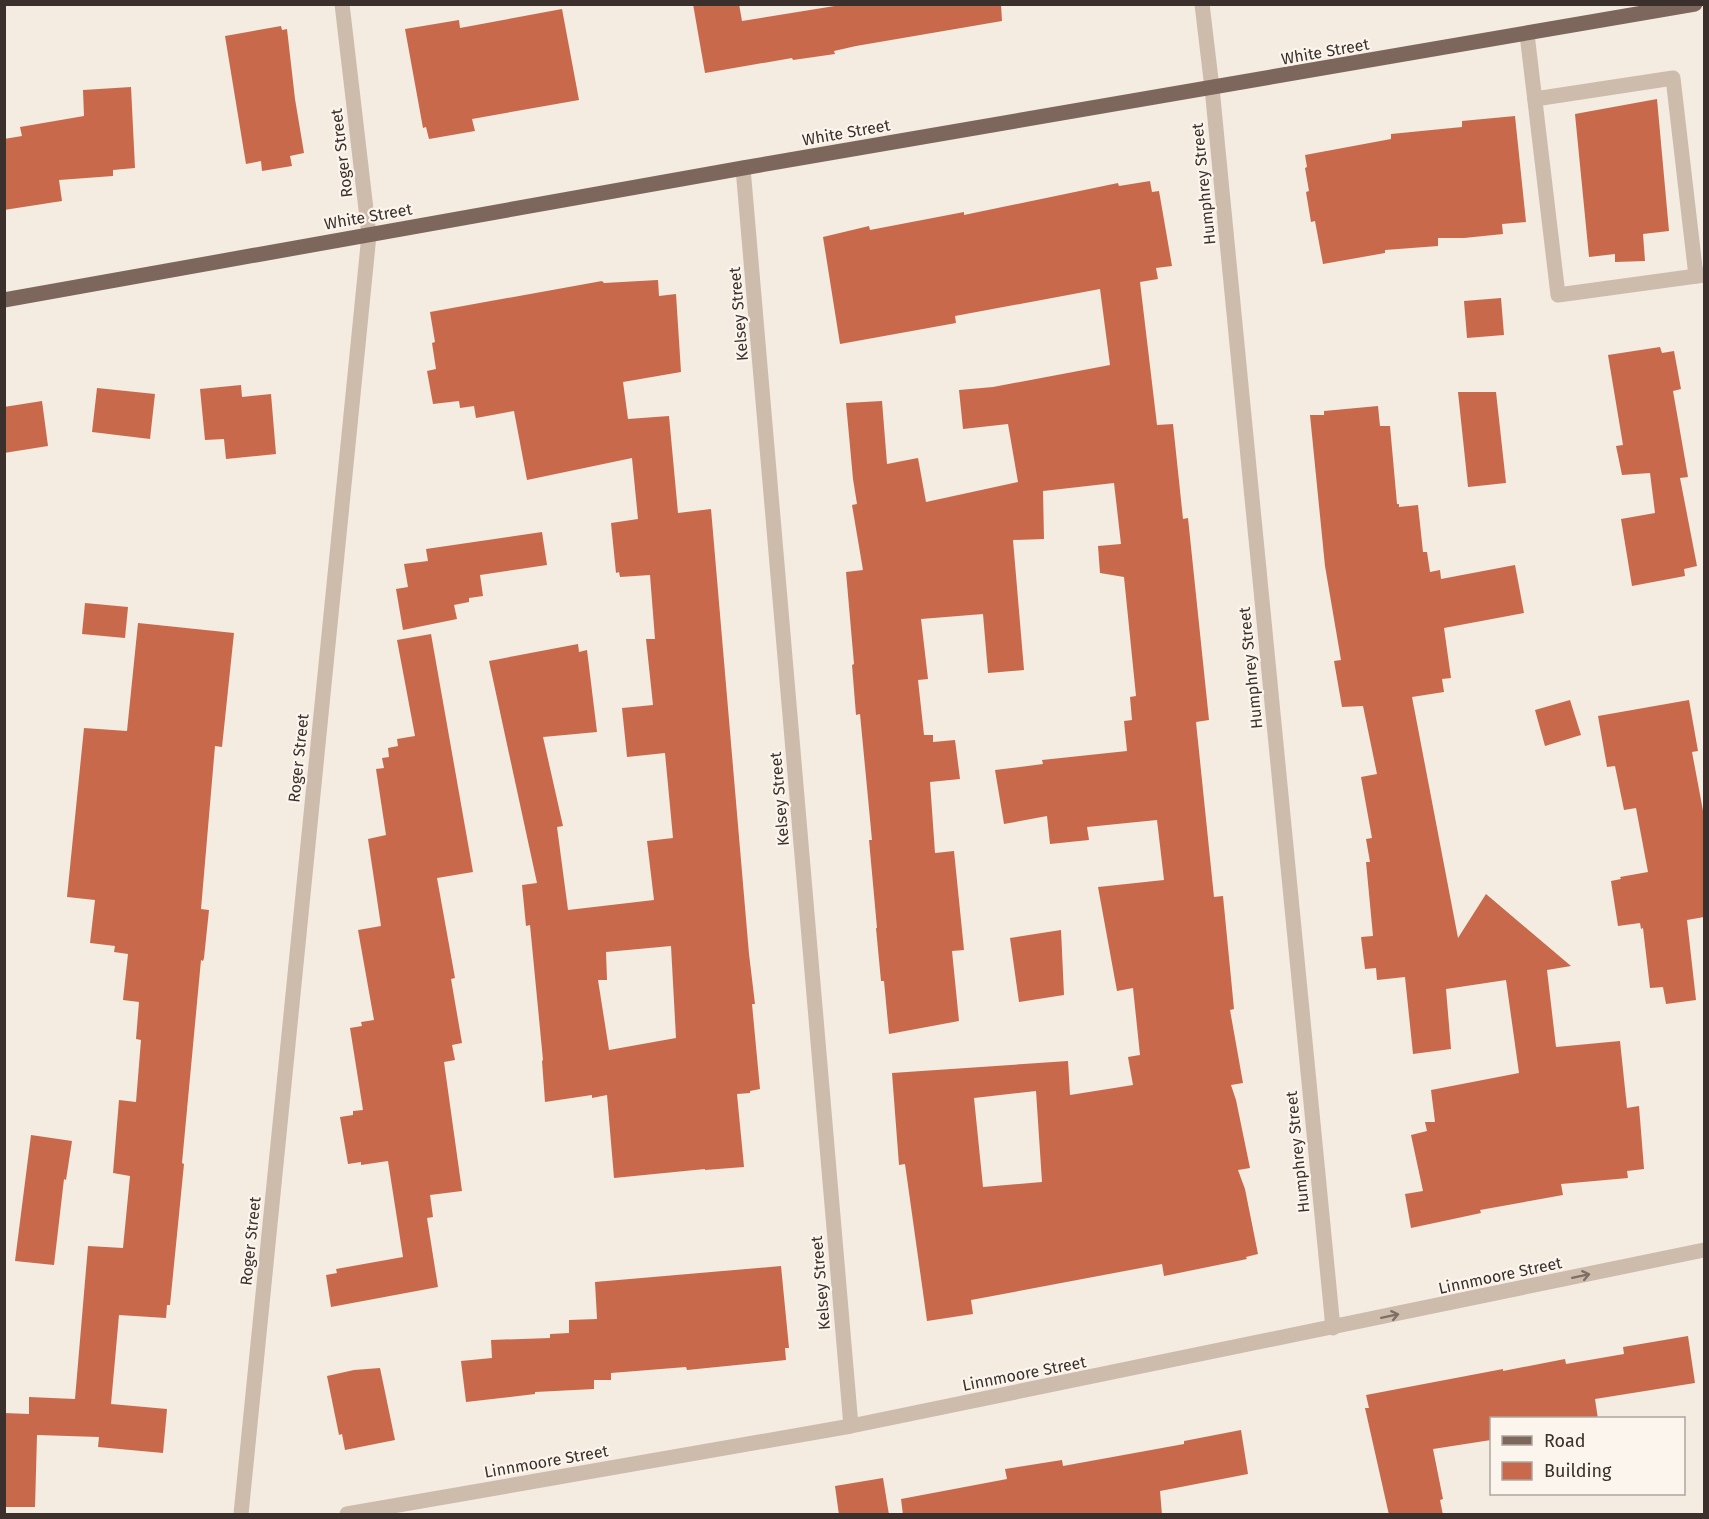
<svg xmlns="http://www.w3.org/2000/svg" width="1709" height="1519" viewBox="0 0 1709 1519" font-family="'Fira Sans',sans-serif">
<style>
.building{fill:#c8694b;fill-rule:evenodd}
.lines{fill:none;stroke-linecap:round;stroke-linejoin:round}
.minor{stroke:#cdbbac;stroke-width:15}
.major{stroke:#7d675c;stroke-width:15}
.oneway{stroke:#7d6f65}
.labels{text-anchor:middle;stroke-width:4.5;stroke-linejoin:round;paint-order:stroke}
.street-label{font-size:16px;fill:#3b302b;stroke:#fbf5ee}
</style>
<rect width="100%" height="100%" fill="#f4ebe1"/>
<g class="building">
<polygon points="693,4 739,4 742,21 847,4 1001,4 1002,21 856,46 834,51 835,54 793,60 792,58 705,73"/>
<polygon points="562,9 579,100 472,119 475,131 429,139 426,127 423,128 405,29 459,20 460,28"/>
<polygon points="281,26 282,30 287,29 295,99 304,153 290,156 292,166 262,171 261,161 246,164 225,36"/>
<polygon points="131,87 135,168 113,170 113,176 59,180 62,201 4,210 4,139 22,136 20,127 84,116 83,90"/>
<polygon points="1657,99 1669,231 1643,234 1645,261 1615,262 1615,254 1589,257 1575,114"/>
<polygon points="1515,116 1526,222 1502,224 1503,234 1464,238 1438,238 1438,246 1385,250 1385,253 1323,264 1315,221 1311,222 1306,192 1309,191 1305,168 1307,167 1305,155 1391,139 1391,134 1462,127 1462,121"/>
<path d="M 1150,181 L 1152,192 L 1159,191 L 1172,266 L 1156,268 L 1158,279 L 1140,282 L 1157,425 L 1173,424 L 1183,519 L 1188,518 L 1209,720 L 1196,722 L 1214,897 L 1223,896 L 1234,1009 L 1230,1010 L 1243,1083 L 1231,1085 L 1236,1100 L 1250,1168 L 1238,1170 L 1245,1189 L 1258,1254 L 1246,1257 L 1247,1259 L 1164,1276 L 1162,1264 L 971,1300 L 973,1314 L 927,1321 L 905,1164 L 899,1165 L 892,1073 L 1068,1061 L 1070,1095 L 1133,1085 L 1128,1057 L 1140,1055 L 1133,988 L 1117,991 L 1098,887 L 1164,880 L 1157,820 L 1087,827 L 1089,840 L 1050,844 L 1047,816 L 1004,824 L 995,770 L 1043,764 L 1042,760 L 1127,751 L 1124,721 L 1132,720 L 1130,697 L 1136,696 L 1124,577 L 1100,573 L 1098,546 L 1121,544 L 1114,483 L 1043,491 L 1044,539 L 1013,540 L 1024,670 L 988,673 L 983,614 L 921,619 L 928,679 L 918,680 L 924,735 L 933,735 L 933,742 L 955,740 L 960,779 L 930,782 L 935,853 L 954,851 L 964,950 L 952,951 L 959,1021 L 889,1034 L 884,981 L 881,981 L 876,928 L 877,928 L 869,840 L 872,840 L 860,714 L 856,715 L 852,665 L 854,664 L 846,572 L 863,570 L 852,505 L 857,504 L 853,479 L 846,403 L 882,401 L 887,464 L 918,458 L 926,502 L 1018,482 L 1008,424 L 963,429 L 959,390 L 993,387 L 1110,365 L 1100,289 L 955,316 L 956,323 L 840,344 L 823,237 L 869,226 L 870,230 L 964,212 L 964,215 L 1118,183 L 1119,186 ZM 1036,1091 L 1042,1182 L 983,1187 L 974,1098 Z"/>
<path d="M 658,280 L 659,296 L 676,294 L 681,372 L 623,382 L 628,419 L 669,416 L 678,513 L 711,509 L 749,954 L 755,1004 L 752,1004 L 760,1089 L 750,1091 L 750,1093 L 737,1094 L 744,1167 L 705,1170 L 705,1169 L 614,1178 L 607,1095 L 592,1098 L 592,1095 L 545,1102 L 542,1061 L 543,1060 L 530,925 L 526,926 L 522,885 L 537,883 L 489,661 L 578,644 L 579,652 L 587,650 L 597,732 L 543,737 L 563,826 L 557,827 L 568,910 L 654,900 L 647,841 L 673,838 L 665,753 L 627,757 L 622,708 L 653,705 L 646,639 L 655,639 L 650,575 L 620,577 L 619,572 L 616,573 L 611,523 L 638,519 L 632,458 L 527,480 L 514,411 L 476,418 L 474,406 L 460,408 L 459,401 L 433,404 L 427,371 L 436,369 L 432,343 L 435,342 L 430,312 L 602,281 L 604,283 ZM 671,946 L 676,1038 L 609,1050 L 598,980 L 607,980 L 606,952 Z"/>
<polygon points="1501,298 1504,335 1467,338 1464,301"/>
<polygon points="1660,347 1662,353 1674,351 1681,389 1673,391 1688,477 1680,478 1697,566 1684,569 1685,576 1632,586 1621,519 1655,513 1650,473 1622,475 1616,446 1623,445 1608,355"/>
<polygon points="241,385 242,397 271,394 276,454 226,459 224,439 205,440 200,389"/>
<polygon points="97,388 155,394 150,439 92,432"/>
<polygon points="1458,392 1496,392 1506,483 1468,487"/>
<polygon points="42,401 48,446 4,453 4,407"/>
<polygon points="1378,406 1380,426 1390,426 1397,504 1399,504 1399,507 1418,505 1423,552 1427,552 1430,572 1440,570 1441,579 1515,565 1524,613 1444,628 1451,678 1442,679 1444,692 1412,697 1458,938 1486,894 1571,966 1547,970 1556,1047 1620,1041 1627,1108 1639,1106 1644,1169 1627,1171 1628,1178 1561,1184 1563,1195 1480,1210 1481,1213 1411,1228 1405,1194 1423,1191 1411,1135 1427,1131 1425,1122 1435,1122 1431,1090 1519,1073 1506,980 1446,989 1451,1049 1413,1054 1405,977 1377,980 1376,968 1365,969 1361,937 1373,936 1366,862 1370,862 1366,839 1372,838 1361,777 1377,774 1363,706 1342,707 1334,661 1341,660 1325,566 1310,415 1324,415 1324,411"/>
<polygon points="542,532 547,565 480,575 483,596 469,598 469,602 454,605 457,619 403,630 396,589 408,587 404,564 428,561 426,549"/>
<polygon points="85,603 128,607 125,638 82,634"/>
<polygon points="138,623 234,633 222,747 215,746 201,909 209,910 204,958 203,961 201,960 182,1163 184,1164 170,1305 167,1305 166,1318 119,1315 111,1404 167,1409 163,1453 98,1447 99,1437 37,1435 35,1507 4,1507 4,1413 29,1414 29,1397 75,1399 88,1246 123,1248 130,1176 113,1173 119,1100 136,1102 141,1040 136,1039 139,1002 123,1000 128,954 114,952 115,946 90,943 95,900 67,897 84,728 127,731"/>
<polygon points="431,634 473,872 437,878 455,978 451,979 462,1043 452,1045 455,1060 444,1062 462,1191 430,1195 433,1217 427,1218 438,1287 331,1307 326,1275 337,1273 336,1269 403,1257 388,1161 361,1165 361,1162 348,1164 340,1117 353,1115 353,1111 363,1110 350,1028 362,1026 361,1022 374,1020 358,930 381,926 368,839 386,835 376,769 384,768 382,758 389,757 388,748 398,746 397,739 415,736 397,640"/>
<polygon points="1570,700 1581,735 1545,746 1535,710"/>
<polygon points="1689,700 1698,751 1692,752 1704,816 1704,917 1687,920 1696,1000 1666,1004 1663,987 1650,988 1643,928 1641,929 1640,923 1618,926 1611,881 1621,879 1620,877 1648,872 1636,808 1624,810 1615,766 1607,767 1598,716"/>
<polygon points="1061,930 1064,995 1019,1002 1010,938"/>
<polygon points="31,1135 72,1141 66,1180 64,1179 54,1265 15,1261"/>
<polygon points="781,1266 789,1348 785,1348 786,1360 687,1370 686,1367 611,1373 611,1380 594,1380 594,1389 535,1392 535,1394 466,1402 461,1361 492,1358 491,1340 550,1338 550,1334 569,1333 569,1320 597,1319 595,1282"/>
<polygon points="1688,1336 1695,1383 1595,1399 1598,1419 1491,1419 1491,1440 1433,1449 1443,1499 1440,1500 1443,1515 1389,1515 1365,1408 1369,1408 1366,1395 1503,1369 1503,1371 1565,1359 1566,1364 1624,1354 1623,1347"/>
<polygon points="380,1368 395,1440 345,1450 342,1434 339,1435 327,1376 354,1370"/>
<polygon points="1241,1430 1248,1474 1160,1491 1162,1515 903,1515 901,1499 1007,1479 1005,1469 1062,1460 1063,1466 1184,1444 1184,1441"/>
<polygon points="883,1478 889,1515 839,1515 835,1486"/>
</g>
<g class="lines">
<g class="minor">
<polyline points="1202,4 1212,88 1333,1328"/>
<polyline points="1527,34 1558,295 1704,275"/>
<polyline points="1535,99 1673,78 1696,276"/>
<polyline points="743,168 851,1426"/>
<polyline points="241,1514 369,235 342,4"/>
<polyline points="347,1514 851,1426 1704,1250"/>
</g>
<polyline class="major" points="4,300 743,168 1695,4"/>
</g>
<defs><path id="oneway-shaft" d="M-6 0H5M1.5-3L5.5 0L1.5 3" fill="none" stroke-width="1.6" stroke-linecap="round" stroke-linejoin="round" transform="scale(1.5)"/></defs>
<g class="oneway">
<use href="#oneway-shaft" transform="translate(1581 1276) rotate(-12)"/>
<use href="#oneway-shaft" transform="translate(1390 1316) rotate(-12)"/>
</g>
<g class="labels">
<g class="street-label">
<text transform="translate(1325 51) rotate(-10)" y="6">White Street</text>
<text transform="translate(846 132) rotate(-10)" y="6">White Street</text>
<text transform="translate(341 153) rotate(-97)" y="6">Roger Street</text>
<text transform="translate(1203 184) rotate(-96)" y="6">Humphrey Street</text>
<text transform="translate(368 216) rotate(-10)" y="6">White Street</text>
<text transform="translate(738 314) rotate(-95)" y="6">Kelsey Street</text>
<text transform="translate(1250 668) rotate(-96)" y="6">Humphrey Street</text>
<text transform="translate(298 758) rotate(-84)" y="6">Roger Street</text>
<text transform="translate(779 799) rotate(-95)" y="6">Kelsey Street</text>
<text transform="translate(1297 1152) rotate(-96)" y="6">Humphrey Street</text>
<text transform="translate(250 1241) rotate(-84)" y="6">Roger Street</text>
<text transform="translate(1500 1275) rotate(-12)" y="6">Linnmoore Street</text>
<text transform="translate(820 1283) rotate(-95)" y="6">Kelsey Street</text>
<text transform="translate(1024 1373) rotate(-11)" y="6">Linnmoore Street</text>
<text transform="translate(546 1461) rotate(-10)" y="6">Linnmoore Street</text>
</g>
</g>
<rect width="1709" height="1519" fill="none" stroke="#3b302b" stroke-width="12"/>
<rect x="1490" y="1417" width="195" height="78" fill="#fbf5ee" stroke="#aea6a0" stroke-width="1.5"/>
<rect x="1502" y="1436" width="30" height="9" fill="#7d675c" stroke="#aea6a0" stroke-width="1.5"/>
<text x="1544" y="1447" font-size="18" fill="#3b302b">Road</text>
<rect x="1502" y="1462" width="30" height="18" fill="#c8694b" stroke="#aea6a0" stroke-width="1.5"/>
<text x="1544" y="1477" font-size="18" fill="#3b302b">Building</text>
</svg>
